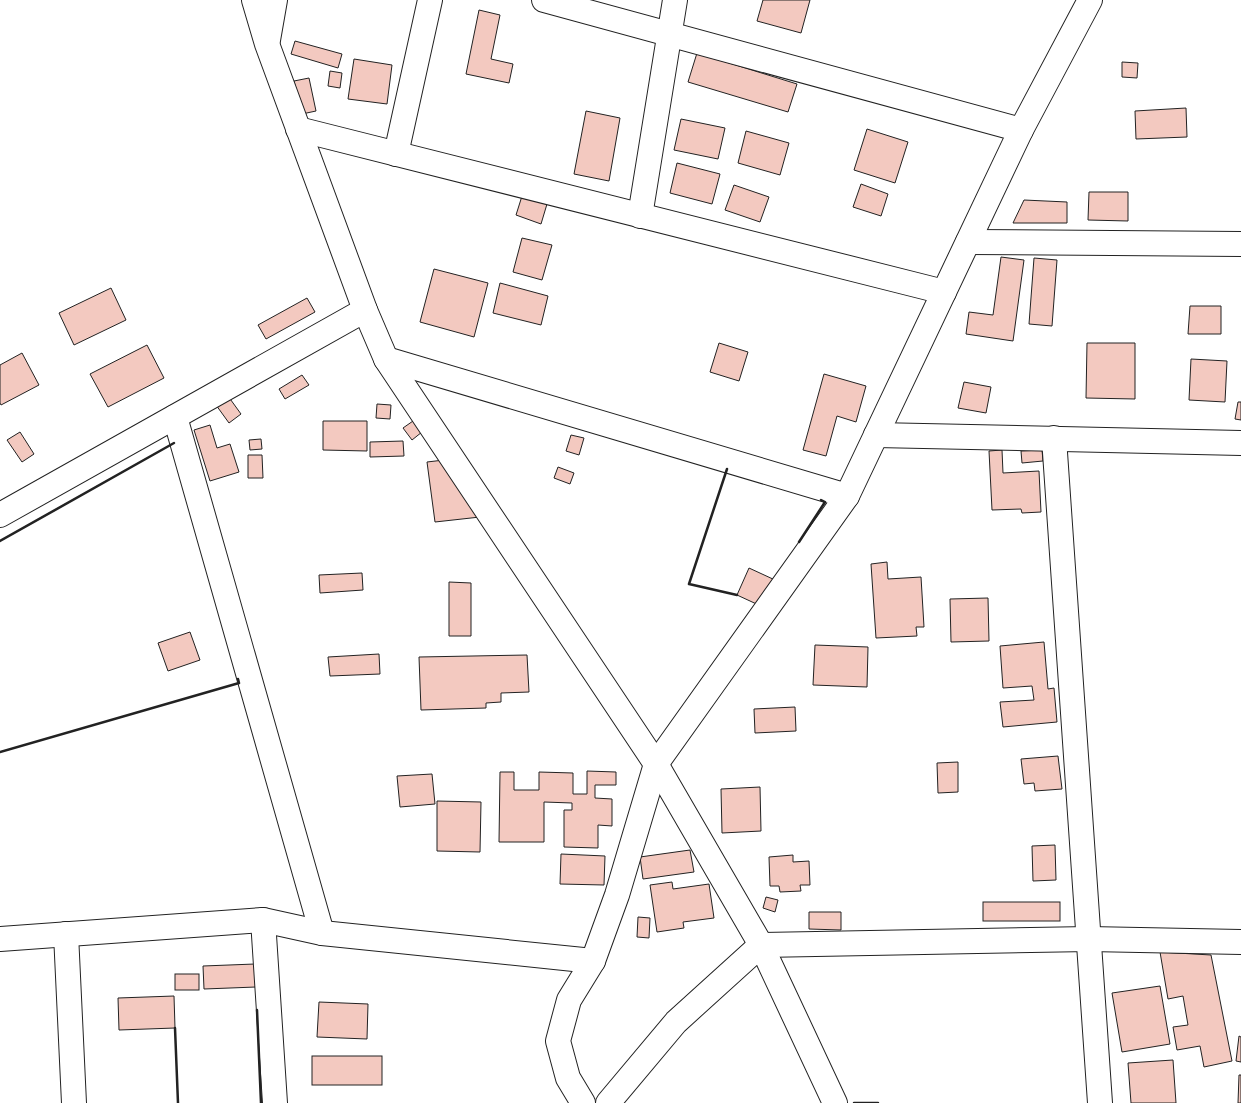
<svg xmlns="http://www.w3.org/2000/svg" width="1241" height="1103" viewBox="0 0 1241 1103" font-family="Bitter,serif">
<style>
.building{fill:#f3c9c0;stroke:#222}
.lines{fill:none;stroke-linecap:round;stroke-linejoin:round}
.minor-casing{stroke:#222;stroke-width:26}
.minor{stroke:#fff;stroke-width:24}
.wall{stroke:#222;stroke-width:2.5}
</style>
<rect width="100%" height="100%" fill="#fff"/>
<g class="building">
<polygon points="763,0 810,0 801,33 757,21"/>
<polygon points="479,10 500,15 491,59 513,64 509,83 466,74"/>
<polygon points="295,41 342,54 338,68 291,54"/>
<polygon points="697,53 797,84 788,112 688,82"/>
<polygon points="354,59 392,65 387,104 348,99"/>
<polygon points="1122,62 1138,63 1137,78 1122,77"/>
<polygon points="330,71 342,73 340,88 328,86"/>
<polygon points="309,78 316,111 302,114 294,81"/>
<polygon points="1186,108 1187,137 1136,139 1135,111"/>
<polygon points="586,111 620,118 609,181 574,174"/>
<polygon points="681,119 725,128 718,159 674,150"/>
<polygon points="867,129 908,142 895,183 854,170"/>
<polygon points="746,131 789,143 780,175 738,163"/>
<polygon points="677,163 720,174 712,204 670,193"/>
<polygon points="861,184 888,194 881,216 853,207"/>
<polygon points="734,185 769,197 760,222 725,210"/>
<polygon points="1089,192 1128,192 1128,221 1088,220"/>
<polygon points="522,196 547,204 541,224 516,215"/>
<polygon points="1024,200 1067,202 1067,223 1013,223"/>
<polygon points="522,238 552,245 542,280 513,272"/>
<polygon points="1001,257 1024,260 1013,341 966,334 969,312 993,315"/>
<polygon points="1034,258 1057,260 1052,326 1029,324"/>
<polygon points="434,269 488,283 474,337 420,322"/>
<polygon points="500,283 548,296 541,325 493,313"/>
<polygon points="111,288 126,320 74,345 59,313"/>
<polygon points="307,298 315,312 266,339 258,325"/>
<polygon points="1190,306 1221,306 1221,334 1188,334"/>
<polygon points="719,343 748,352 739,381 710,372"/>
<polygon points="1087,343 1135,343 1135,399 1086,398"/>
<polygon points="147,345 164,378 108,407 90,374"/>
<polygon points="22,353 39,385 1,405 0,403 0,365"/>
<polygon points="1191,359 1227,361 1225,402 1189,400"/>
<polygon points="824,374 866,386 856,422 837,416 826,456 803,450"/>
<polygon points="302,375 309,385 285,399 279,389"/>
<polygon points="964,382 991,387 986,413 958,408"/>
<polygon points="228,396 241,414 229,423 216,405"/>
<polygon points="1238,402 1241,402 1241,420 1235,419"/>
<polygon points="377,404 391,405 390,419 376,418"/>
<polygon points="323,421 367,421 367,451 323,450"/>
<polygon points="413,421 422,432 412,440 403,428"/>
<polygon points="210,425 217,448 230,444 239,472 210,481 194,430"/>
<polygon points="20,432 34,454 22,462 7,440"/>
<polygon points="571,435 584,438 579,455 566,451"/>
<polygon points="261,439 262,449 250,450 249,440"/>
<polygon points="403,441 404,456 370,457 370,442"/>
<polygon points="1002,450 1003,473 1039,471 1041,512 1022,513 1021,509 992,510 989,451"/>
<polygon points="1042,450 1043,461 1022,463 1021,451"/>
<polygon points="248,455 262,455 263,478 248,478"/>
<polygon points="444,460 489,516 435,522 427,462"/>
<polygon points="558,467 574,473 570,484 554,478"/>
<polygon points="887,562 888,579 921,577 924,627 916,627 917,636 876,638 871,564"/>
<polygon points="749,568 775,580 763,607 737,595"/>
<polygon points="362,573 363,590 320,593 319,575"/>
<polygon points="449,582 471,583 471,636 449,636"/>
<polygon points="988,598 989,641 951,642 950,599"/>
<polygon points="190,632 200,660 168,671 158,643"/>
<polygon points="1044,642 1048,689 1054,688 1057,722 1003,727 1000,702 1034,700 1032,686 1003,688 1000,646"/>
<polygon points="815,645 868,647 867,687 813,685"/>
<polygon points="379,654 380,674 330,676 328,657"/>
<polygon points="527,655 529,692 501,693 501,702 486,703 486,708 421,710 419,657"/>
<polygon points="795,707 796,731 755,733 754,709"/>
<polygon points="1058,756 1062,789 1035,791 1034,783 1024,784 1021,759"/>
<polygon points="958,762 958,792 938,793 937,763"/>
<polygon points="587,771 616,772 616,785 595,785 595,798 612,799 612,826 598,825 598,848 564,847 564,810 572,810 572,803 544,802 544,842 499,842 500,772 514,772 514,790 539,790 539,772 573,773 573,794 587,794"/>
<polygon points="432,774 435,804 400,807 397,776"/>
<polygon points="760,787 761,831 722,833 721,789"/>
<polygon points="437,801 481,802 480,852 437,851"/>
<polygon points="1055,845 1056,880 1033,881 1032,846"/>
<polygon points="690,850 694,872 643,879 640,857"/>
<polygon points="561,854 605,856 604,885 560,884"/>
<polygon points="793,855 793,862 809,861 810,885 800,885 801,891 780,892 779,886 770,886 769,857"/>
<polygon points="672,882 673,889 709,884 714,918 683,922 684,928 657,932 650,885"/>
<polygon points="766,897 778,900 775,912 763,908"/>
<rect x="983" y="902" width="77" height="19"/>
<polygon points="809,912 841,912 841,930 809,929"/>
<polygon points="638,917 650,918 649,938 637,937"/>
<polygon points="1160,952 1211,955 1232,1061 1204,1067 1200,1046 1177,1050 1173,1027 1188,1025 1183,996 1168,999"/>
<polygon points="255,964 256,987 204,989 203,966"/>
<rect x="175" y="974" width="24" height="16"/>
<polygon points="1160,986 1170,1044 1122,1052 1112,993"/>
<polygon points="174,996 175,1028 119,1030 118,998"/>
<polygon points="319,1002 368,1004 367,1039 317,1037"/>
<polygon points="1239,1036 1241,1037 1241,1062 1236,1061"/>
<rect x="312" y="1056" width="70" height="29"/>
<polygon points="1173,1060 1176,1103 1131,1103 1128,1063"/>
<polygon points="1239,1075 1241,1075 1241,1103 1238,1103"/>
</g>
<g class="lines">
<g class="minor-casing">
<g id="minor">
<polyline points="254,0 267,44 365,310 386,359 656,764 761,945 835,1103"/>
<polyline points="544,0 1021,130"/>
<polyline points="268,40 275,0"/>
<polyline points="298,129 944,292"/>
<polyline points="396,154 430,0"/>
<polyline points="640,216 675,0"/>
<polyline points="968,242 1241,244"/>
<polyline points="386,359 847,496"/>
<polyline points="175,417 322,933"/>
<polyline points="876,435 1241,443"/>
<polyline points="1054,438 1100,1103"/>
<polyline points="0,515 365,310"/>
<polyline points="263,920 275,1103"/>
<polyline points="66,934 74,1103"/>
<polyline points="0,939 263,920 322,933 593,961"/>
<polyline points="583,1103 568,1078 558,1041 569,1000 593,961 617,895 656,764 847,496 1021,130 1090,0"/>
<polyline points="608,1103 676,1022 761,945 1089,939 1241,942"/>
</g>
</g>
<use href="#minor" class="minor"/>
<g class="wall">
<polyline points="727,469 689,584 737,595"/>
<polyline points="0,541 174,443"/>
<polyline points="799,542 825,502 821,500"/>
<polyline points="0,752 239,683 238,679"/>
<polyline points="257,1010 261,1103"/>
<polyline points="175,1028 178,1103"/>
<polyline points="854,1103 878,1103"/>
</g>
</g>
</svg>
